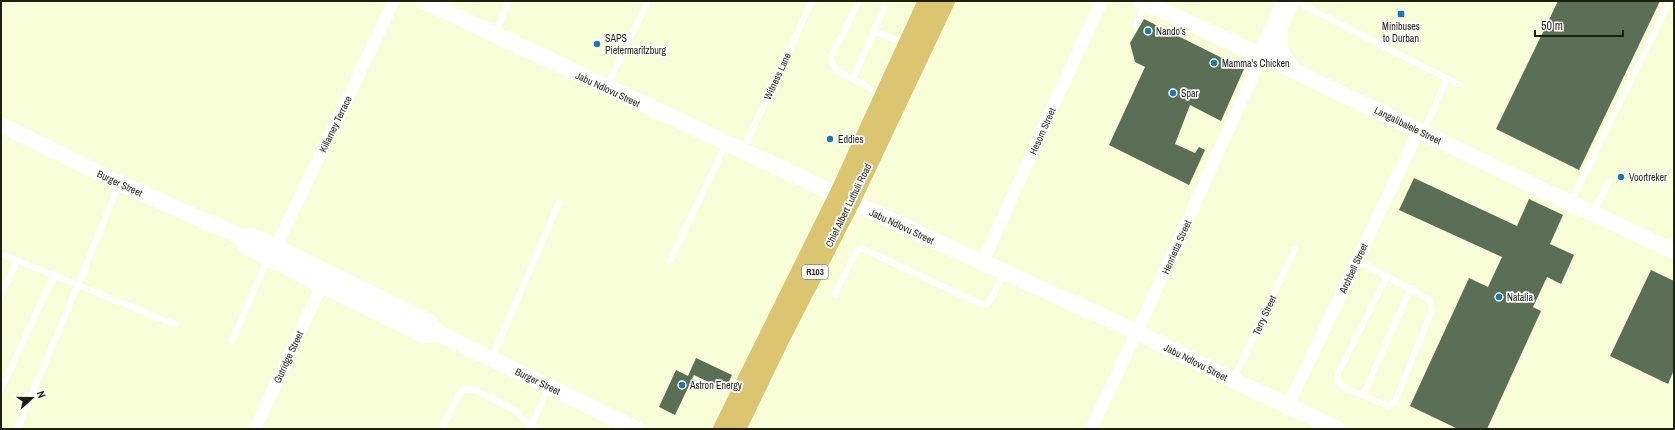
<svg xmlns="http://www.w3.org/2000/svg" width="1675" height="430" viewBox="0 0 1675 430" font-family="'Archivo Narrow',sans-serif">
<style>
.building{fill:#5b6f57}
.lines{fill:none;stroke-linecap:round;stroke-linejoin:round}
.lane{stroke:#fff;stroke-width:6}
.street{stroke:#fff;stroke-width:12}
.secondary{stroke:#fff;stroke-width:16}
.primary{stroke:#dcc570;stroke-width:18}
.poi-dot{fill:#1f78a7;stroke:#fff;stroke-width:1.5}
.labels{text-anchor:middle;stroke-width:3.5;stroke-linejoin:round;paint-order:stroke}
.shield{fill:#fff;stroke:#616258;stroke-width:1}
.shield-label{font-size:9px;font-weight:bold;fill:#1d1f11}
.poi-label{font-size:10px;fill:#1d1f11;stroke:#fff;text-anchor:start}
.street-label{font-size:10px;fill:#1d1f11;stroke:#fff}
</style>
<rect width="100%" height="100%" fill="#f7fed8"/>
<g class="building">
<polygon points="1558,1 1660,1 1579,170 1496,129"/>
<polygon points="1144,19 1244,69 1221,121 1190,105 1175,144 1195,153 1199,147 1205,150 1189,185 1109,145 1145,67 1135,62 1130,43"/>
<polygon points="1414,178 1517,226 1529,199 1563,215 1550,244 1574,255 1561,284 1547,277 1533,307 1541,311 1487,429 1458,429 1410,406 1469,278 1488,287 1502,257 1399,210"/>
<polygon points="1651,270 1674,281 1674,370 1668,384 1610,356"/>
<polygon points="696,358 732,375 725,390 694,375 675,415 659,407 676,370 688,376"/>
</g>
<g class="lines">
<g class="lane">
<polyline points="859,1 831,57 832,63 838,71 882,95"/>
<polyline points="1295,1 1458,84"/>
<polyline points="1135,26 1146,4"/>
<polyline points="874,31 905,44"/>
<polyline points="495,33 509,1"/>
<polyline points="853,79 884,8"/>
<polyline points="607,86 648,1"/>
<polyline points="1424,132 1447,78"/>
<polyline points="743,150 812,1"/>
<polyline points="1571,202 1670,1"/>
<polyline points="1593,212 1609,182"/>
<polyline points="1,254 176,325"/>
<polyline points="1357,260 1430,300 1432,310 1395,402 1388,406 1341,386 1337,379 1338,374 1387,276"/>
<polyline points="670,261 726,144"/>
<polyline points="835,294 857,250 861,248 983,305 988,304 1005,273"/>
<polyline points="1,296 17,261"/>
<polyline points="232,341 268,258"/>
<polyline points="492,358 559,203"/>
<polyline points="1233,380 1295,249"/>
<polyline points="1,389 54,275"/>
<polyline points="1363,395 1411,288"/>
<polyline points="17,429 78,285 119,184"/>
<path d="M 442,429 L 460,392 C 466,388 470,389 477,391 L 516,411 L 525,421 L 541,429"/>
<polyline points="530,429 548,388"/>
</g>
<g class="street">
<polyline points="1260,62 1267,58 1294,1"/>
<polyline points="276,247 394,1"/>
<polyline points="983,262 1052,108 1102,1"/>
<polyline points="1288,406 1419,130"/>
<polyline points="255,429 325,278"/>
<polyline points="1091,429 1137,332 1258,64 1258,54 1283,1"/>
</g>
<g class="secondary">
<polyline points="424,1 933,240 1137,332 1233,380 1337,429"/>
<polyline points="1141,1 1267,58 1555,196 1674,251"/>
<polyline points="1280,29 1280,49 1292,70"/>
<polyline points="1,125 119,183 241,237 252,236 276,247 429,322 440,334 636,429"/>
<polyline points="241,237 246,246 307,278 423,335 440,334"/>
</g>
<g class="primary">
<polyline points="722,429 838,195 927,1"/>
<polyline points="737,429 779,342 851,202 946,1"/>
</g>
</g>
<g class="poi-dot">
<rect x="1397" y="10" width="8" height="8" rx="2"/>
<circle cx="1148" cy="31" r="4"/>
<circle cx="597" cy="44" r="4"/>
<circle cx="1214" cy="63" r="4"/>
<circle cx="1173" cy="93" r="4"/>
<circle cx="830" cy="139" r="4"/>
<circle cx="1621" cy="177" r="4"/>
<circle cx="1499" cy="297" r="4"/>
<circle cx="682" cy="385" r="4"/>
</g>
<g class="labels">
<rect class="shield" x="802" y="265" width="26" height="14" rx="3"/>
<g class="shield-label">
<text x="815" y="275">R103</text>
</g>
<g class="poi-label">
<text x="1401" y="30" text-anchor="middle">Minibuses<tspan x="1401" dy="12">to Durban</tspan></text>
<text x="1156" y="35">Nando's</text>
<text x="605" y="42">SAPS<tspan x="605" dy="12">Pietermaritzburg</tspan></text>
<text x="1222" y="67">Mamma's Chicken</text>
<text x="1181" y="97">Spar</text>
<text x="838" y="143">Eddies</text>
<text x="1629" y="181">Voortreker</text>
<text x="1507" y="301">Natalia</text>
<text x="690" y="389">Astron Energy</text>
</g>
<g class="street-label">
<text transform="translate(777 76) rotate(-65)" y="4">Witness Lane</text>
<text transform="translate(608 89) rotate(25)" y="4">Jabu Ndlovu Street</text>
<text transform="translate(335 124) rotate(-64)" y="4">Killarney Terrace</text>
<text transform="translate(1408 125) rotate(26)" y="4">Langalibalele Street</text>
<text transform="translate(1042 131) rotate(-66)" y="4">Hesom Street</text>
<text transform="translate(120 183) rotate(25)" y="4">Burger Street</text>
<text transform="translate(848 205) rotate(-64)" y="4">Chief Albert Luthuli Road</text>
<text transform="translate(902 226) rotate(25)" y="4">Jabu Ndlovu Street</text>
<text transform="translate(1176 247) rotate(-66)" y="4">Henrietta Street</text>
<text transform="translate(1353 268) rotate(-65)" y="4">Archbell Street</text>
<text transform="translate(1264 315) rotate(-65)" y="4">Terry Street</text>
<text transform="translate(288 357) rotate(-65)" y="4">Gutridge Street</text>
<text transform="translate(1196 362) rotate(27)" y="4">Jabu Ndlovu Street</text>
<text transform="translate(538 381) rotate(26)" y="4">Burger Street</text>
</g>
</g>
<rect width="1675" height="430" fill="none" stroke="#1d1f11" stroke-width="4"/>
<g transform="translate(32 398) rotate(69)" stroke="#ffffff" stroke-width="3" paint-order="stroke">
<path d="M0-3L7 15L0 10L-7 15Z" fill="#1d1f11"/>
<text y="-6" font-size="11" font-weight="bold" text-anchor="middle" fill="#1d1f11">N</text>
</g>
<path d="M1535 30v6h88v-6" fill="none" stroke="#1d1f11" stroke-width="2"/>
<text x="1541" y="30" font-size="12" fill="#1d1f11" stroke="#ffffff" stroke-width="3" paint-order="stroke">50 m</text>
</svg>
